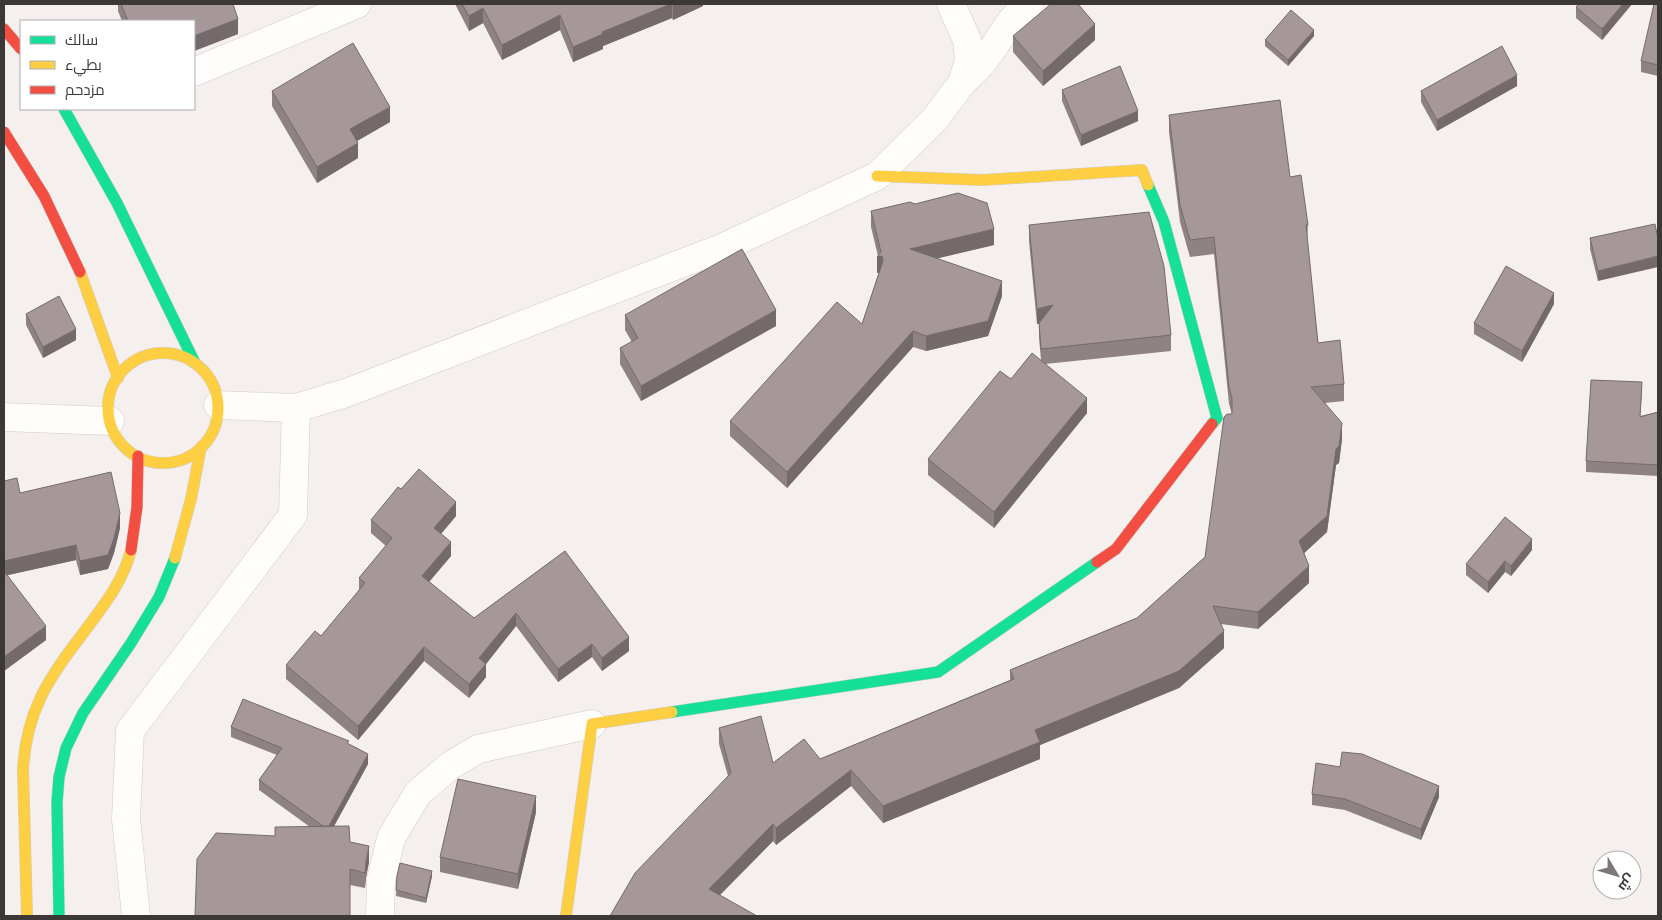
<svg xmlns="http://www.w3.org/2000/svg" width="1662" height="920" viewBox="0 0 1662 920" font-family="'Fira Sans',Cairo,sans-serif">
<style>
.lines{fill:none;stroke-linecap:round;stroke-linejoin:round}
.street-casing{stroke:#d0cbca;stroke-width:29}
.fast-casing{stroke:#d0cbca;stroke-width:12}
.slow-casing{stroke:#d0cbca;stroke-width:12}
.jam-casing{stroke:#d0cbca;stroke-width:12}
.street{stroke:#fefdfc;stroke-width:28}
.fast{stroke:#16e098;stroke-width:11}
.slow{stroke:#ffcf43;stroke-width:11}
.jam{stroke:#f24e42;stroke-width:11}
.wall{fill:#8f8284}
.shaded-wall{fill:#746a6c}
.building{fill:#a6979a;stroke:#746a6c}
</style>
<rect width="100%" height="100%" fill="#f5efee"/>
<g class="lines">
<g class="street-casing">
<g id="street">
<polyline points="194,72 357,4"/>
<path d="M 963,82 C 971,74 979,67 985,59 C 1002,38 1007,20 1029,4"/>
<polyline points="218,405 296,408 346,393 724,247 877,176 935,119 962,83 969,60 967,40 951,4"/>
<polyline points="4,417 110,421"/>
<polyline points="136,916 126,819 130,731 293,515 296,408"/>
<polyline points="380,916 381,880 391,838 418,793 451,765 478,749 592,724"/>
</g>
</g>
<g class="fast-casing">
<g id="fast">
<polyline points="64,109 117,203 195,363"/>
<polyline points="1148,185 1164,222 1217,418 1212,424"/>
<polyline points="672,712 938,672 1097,562"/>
<polyline points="59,916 57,802 59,777 66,748 83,713 131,643 159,597 175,558"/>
</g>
</g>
<g class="slow-casing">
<g id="slow">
<polyline points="877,176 983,180 1142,170 1148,185"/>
<polyline points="80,272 118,378"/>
<circle cx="163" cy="408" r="55"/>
<polyline points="175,558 191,499 201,447"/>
<path d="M 27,916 L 23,770 C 26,713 47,680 81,636 C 101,609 123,583 131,550"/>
<polyline points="566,916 592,724 672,712"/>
</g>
</g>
<g class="jam-casing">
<g id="jam">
<polyline points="4,29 21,49"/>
<polyline points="4,132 44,196 80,272"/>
<polyline points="131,550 137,507 138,456"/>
<polyline points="1097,562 1116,549 1212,424"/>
</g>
</g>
<use href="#street" class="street"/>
<use href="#fast" class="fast"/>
<use href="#slow" class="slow"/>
<use href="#jam" class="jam"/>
</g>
<g class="wall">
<polygon points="118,4 233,4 238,34 194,51 194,21 122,21 118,11"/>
<polygon points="455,4 703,4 703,6 673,20 672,18 603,46 603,49 573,62 560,30 502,60 483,23 469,31"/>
<polygon points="1632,4 1602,40 1576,18 1576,7"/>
<polygon points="1658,4 1658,76 1641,72 1641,61"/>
<polygon points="1013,36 1095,40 1043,86 1013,52"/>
<polygon points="1314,36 1288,66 1265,46 1265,40"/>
<polygon points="1517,86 1437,131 1421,102 1421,91"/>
<polygon points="1062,90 1138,121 1081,146 1062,101"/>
<polygon points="272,91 390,122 357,141 358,158 317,183 272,106"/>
<polygon points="1169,115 1290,177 1308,225 1307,241 1318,343 1344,384 1344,401 1325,403 1342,439 1339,463 1336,465 1327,532 1304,553 1309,583 1258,629 1221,624 1224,648 1179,688 1040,745 1040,759 883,823 851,786 776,845 773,841 720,895 610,916 728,776 719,744 719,728 773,763 820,759 1010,680 1010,670 1137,618 1205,557 1232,414 1229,404 1214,254 1190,257 1180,222 1169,132"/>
<polygon points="871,211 994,245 937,258 1002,296 988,336 926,351 913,347 787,488 730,436 730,421 862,324 879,272 877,273 878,256 871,227"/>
<polygon points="1029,225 1171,335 1171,351 1045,364 1087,413 994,528 928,475 928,459 1041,360 1039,338 1039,324 1037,324 1029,241"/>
<polygon points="1590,238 1658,239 1598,281 1590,249"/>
<polygon points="1554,304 1522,362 1474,334 1474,323"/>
<polygon points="26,314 76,340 43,358 26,325"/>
<polygon points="625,315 776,326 641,401 620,364 620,348 632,342 625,330"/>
<polygon points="1642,393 1640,416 1658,412 1658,476 1586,472 1586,461"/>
<polygon points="4,481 20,493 120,528 114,553 108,569 80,575 76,560 7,575 46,640 4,671"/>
<polygon points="401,489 456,516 441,534 451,556 429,582 474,618 565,551 629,651 602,671 592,657 558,682 516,626 486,664 486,677 469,698 424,661 358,740 286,679 286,665 321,636 359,591 359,578 386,546 371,533 371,520"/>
<polygon points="1532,550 1511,576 1505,572 1488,593 1466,575 1466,564"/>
<polygon points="231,727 349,744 368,764 334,826 369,862 366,877 365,888 350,885 275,836 310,827 259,790 259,780 277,755 231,737"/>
<polygon points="1312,794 1439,797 1421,840 1345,810 1312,805"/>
<polygon points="536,812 518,889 440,872 440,857"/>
<polygon points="397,876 432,876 426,903 396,896"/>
</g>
<g class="shaded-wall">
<polygon points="671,4 672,4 672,18 603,46 603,49 573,62 573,47 602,32"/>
<polygon points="675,4 703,4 703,6 673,20 673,5"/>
<polygon points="1623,4 1632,4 1602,40 1602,29"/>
<polygon points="483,8 483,23 469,31 469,16"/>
<polygon points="560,15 560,30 502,60 502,45"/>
<polygon points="238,19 238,34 194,51 194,36"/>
<polygon points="1095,24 1095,40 1043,86 1043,71"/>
<polygon points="1314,30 1314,36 1288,66 1288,60"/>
<polygon points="1517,75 1517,86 1437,131 1437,120"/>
<polygon points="390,107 390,122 350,145 350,129"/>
<polygon points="1138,111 1138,121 1081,146 1081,135"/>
<polygon points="358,143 358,158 317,183 317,167"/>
<polygon points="994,229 994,245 910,265 910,249"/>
<polygon points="882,256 882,272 877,273 877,257"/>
<polygon points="1658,256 1658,267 1598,281 1598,271"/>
<polygon points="1002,281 1002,296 988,336 926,351 926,336"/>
<polygon points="1554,293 1554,304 1522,362 1522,351"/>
<polygon points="1053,305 1053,320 1037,324 1037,309"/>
<polygon points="776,310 776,326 641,401 641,386"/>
<polygon points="76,329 76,340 43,358 43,347"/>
<polygon points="913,331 913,347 787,488 787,472"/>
<polygon points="1087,398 1087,413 994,528 994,512"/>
<polygon points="1342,423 1342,439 1339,463 1336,465 1327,532 1299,558 1299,541 1336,449"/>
<polygon points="456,502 456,516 434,542 434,528"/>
<polygon points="120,513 120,528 114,553 108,569 80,575 80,561"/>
<polygon points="1532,539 1532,550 1511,576 1511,566"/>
<polygon points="451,542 451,556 422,590 422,576"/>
<polygon points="76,545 76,560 4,576 4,561"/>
<polygon points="1505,561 1505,572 1488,593 1488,582"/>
<polygon points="1309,566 1309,583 1258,629 1258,612"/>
<polygon points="516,613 516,626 486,664 486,677 469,698 469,684 479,658"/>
<polygon points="46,626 46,640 4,671 4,657"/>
<polygon points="1224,631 1224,648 1179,688 1040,745 1040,759 883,823 883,806 1035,730"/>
<polygon points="629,637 629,651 602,671 602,658"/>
<polygon points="592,644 592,657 558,682 558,669"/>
<polygon points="424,647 424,661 358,740 358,726"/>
<polygon points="368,754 368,764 327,839 327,829"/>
<polygon points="851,770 851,786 776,845 776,828"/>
<polygon points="1439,786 1439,797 1421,840 1421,829"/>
<polygon points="536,796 536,812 518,889 518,874"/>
<polygon points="773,824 773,841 709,906 709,889"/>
<polygon points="369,846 369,862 366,877 365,888 366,861"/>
<polygon points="432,871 432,876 426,903 426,898"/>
</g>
<g class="building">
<polygon points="121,4 233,4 238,19 194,36 194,21 128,21"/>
<polygon points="462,4 671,4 602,32 603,34 573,47 560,15 502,45 483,8 469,16"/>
<polygon points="1051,4 1078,4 1095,24 1043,71 1013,36"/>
<polygon points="1579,4 1623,4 1602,29 1576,7"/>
<polygon points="1654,4 1658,4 1658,65 1641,61"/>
<polygon points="1291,10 1314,30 1288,60 1265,40"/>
<polygon points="353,43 390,107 350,129 358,143 317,167 272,91"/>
<polygon points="1502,46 1517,75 1437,120 1421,91"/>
<polygon points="1120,66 1138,111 1081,135 1062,90"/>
<polygon points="1280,100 1290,177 1301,175 1308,225 1306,225 1318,343 1340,340 1344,384 1311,387 1342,423 1339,446 1336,449 1327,516 1299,541 1309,566 1258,612 1213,606 1224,631 1179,671 1035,730 1040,742 883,806 851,770 776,828 773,824 709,889 757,916 610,916 635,873 731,773 719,728 761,716 773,763 804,739 820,759 1014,679 1010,670 1137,618 1205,557 1224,417 1227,414 1232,414 1232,398 1229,387 1214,237 1190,240 1180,205 1169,115"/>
<polygon points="958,193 987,203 994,229 910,249 1002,281 988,321 926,336 913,331 787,472 730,421 837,302 862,324 883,261 882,256 877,257 881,252 871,211 910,202 915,204"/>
<polygon points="1149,212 1164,266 1171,335 1041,349 1039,323 1053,305 1037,309 1029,225"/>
<polygon points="1655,224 1658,239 1658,256 1598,271 1590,238"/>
<polygon points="742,249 776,310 641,386 620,348 638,338 625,315"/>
<polygon points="1506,266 1554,293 1522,351 1474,323"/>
<polygon points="59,296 76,329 43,347 26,314"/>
<polygon points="1032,353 1087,398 994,512 928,459 1000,371 1011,379"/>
<polygon points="1591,380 1642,382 1640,417 1658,412 1658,465 1586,461"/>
<polygon points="419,469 456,502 434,528 451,542 422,576 474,618 565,551 629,637 602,658 592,644 558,669 516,613 479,658 486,664 469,684 424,647 358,726 286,665 315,631 321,636 365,583 359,578 392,538 371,520 398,487 401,489"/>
<polygon points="111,472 120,513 114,538 108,555 80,561 76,545 4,561 4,481 17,478 20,493"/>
<polygon points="1505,517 1532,539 1511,566 1505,561 1488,582 1466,564"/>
<polygon points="4,571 46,626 4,657"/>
<polygon points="243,699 349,741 347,743 368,754 329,826 323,826 259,780 282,748 231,727"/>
<polygon points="1342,752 1362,754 1439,786 1421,829 1345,799 1312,794 1316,763 1340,767"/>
<polygon points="458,779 536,796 518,874 440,857"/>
<polygon points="349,826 350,842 369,846 366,861 365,873 350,869 350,916 195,916 197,859 216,833 275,836 275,827"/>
<polygon points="400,863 432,871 426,898 396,890 397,876"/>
</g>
<rect width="1662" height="920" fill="none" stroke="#3d3838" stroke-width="10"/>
<rect x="20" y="20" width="175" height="90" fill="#ffffff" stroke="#b1afaf"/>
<rect x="30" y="36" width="25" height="8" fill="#16e098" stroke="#b1afaf"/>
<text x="65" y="45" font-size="15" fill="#3d3838">سالك</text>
<rect x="30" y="61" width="25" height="8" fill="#ffcf43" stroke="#b1afaf"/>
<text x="65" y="70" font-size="15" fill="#3d3838">بطيء</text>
<rect x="30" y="86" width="25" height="8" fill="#f24e42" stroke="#b1afaf"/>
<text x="65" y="95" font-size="15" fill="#3d3838">مزدحم</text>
<g transform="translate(1617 875) rotate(128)"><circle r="24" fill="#ffffff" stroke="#b1afaf"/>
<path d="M0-4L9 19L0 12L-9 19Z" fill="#7d7878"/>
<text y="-8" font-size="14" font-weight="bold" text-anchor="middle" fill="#3d3838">ش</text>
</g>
</svg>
